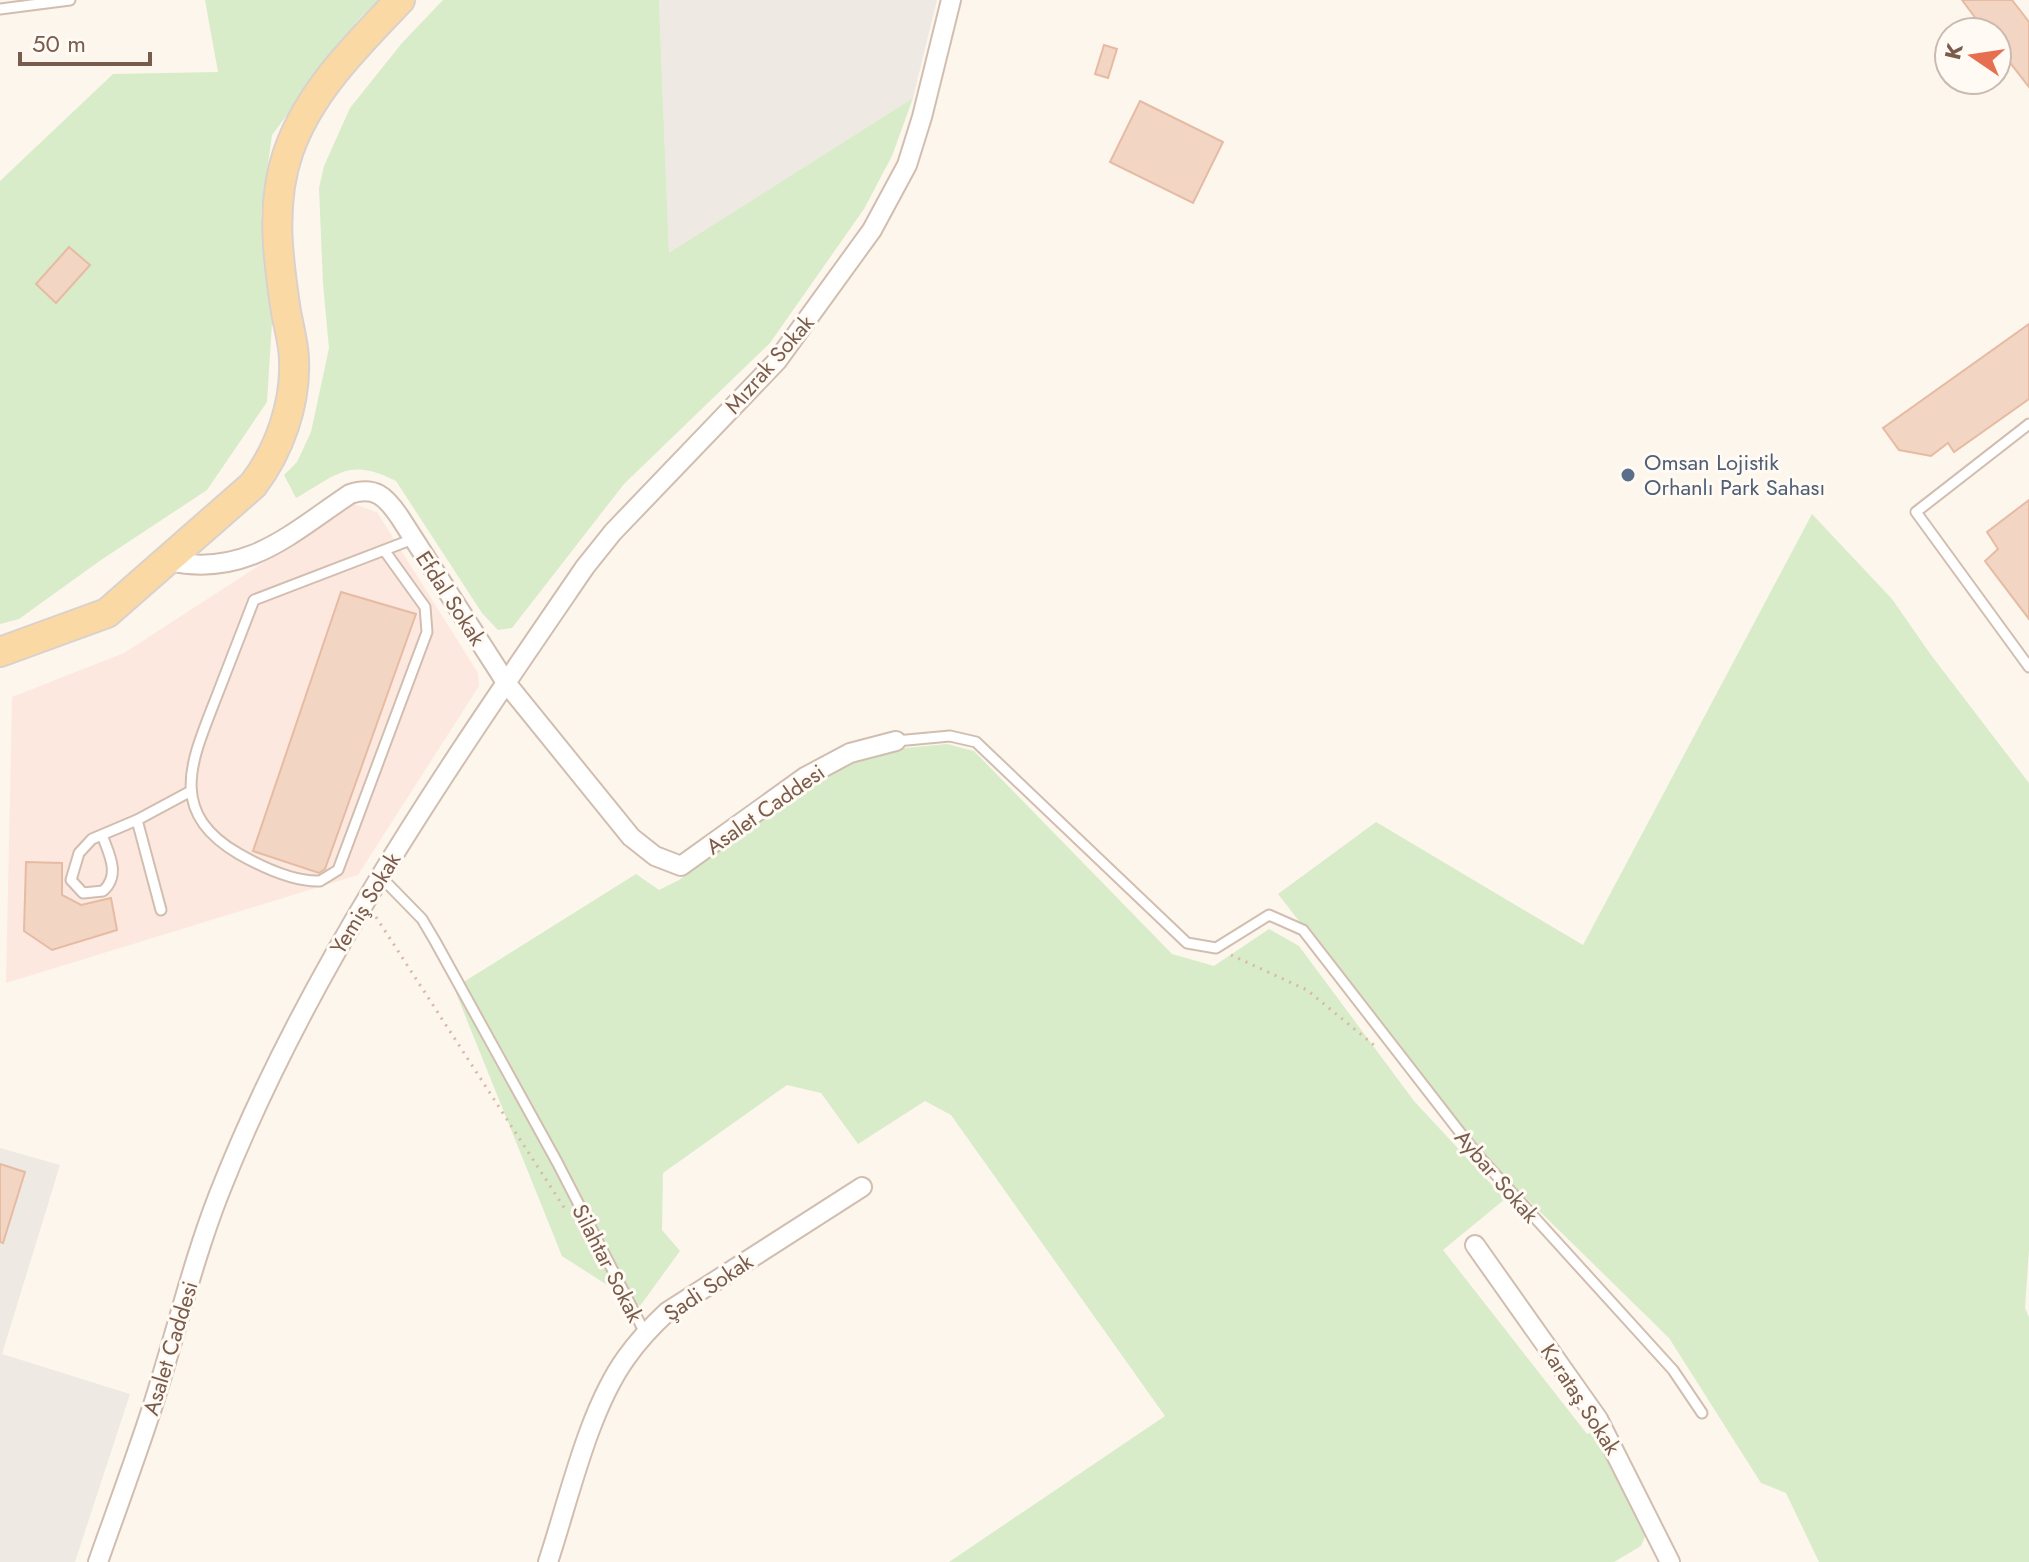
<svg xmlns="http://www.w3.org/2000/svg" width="2029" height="1562" viewBox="0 0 2029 1562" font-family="Jost,sans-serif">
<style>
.commercial{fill:#fde8e0}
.industrial{fill:#efe9e4}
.green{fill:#d8ecc9}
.building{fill:#f3d5c3;stroke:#e6bba3;stroke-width:2}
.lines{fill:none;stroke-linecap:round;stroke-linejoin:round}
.service-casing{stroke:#d1beb0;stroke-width:13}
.minor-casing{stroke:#d1beb0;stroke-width:22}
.primary-casing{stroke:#dad1cd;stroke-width:32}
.path{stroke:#d9b8a5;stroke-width:3;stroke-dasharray:2 6;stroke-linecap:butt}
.service{stroke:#fff;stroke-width:9}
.minor{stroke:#fff;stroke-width:18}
.primary{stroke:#fbd9a5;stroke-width:28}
.service-dot{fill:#5c6f8a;stroke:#fffaf3;stroke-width:3}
.labels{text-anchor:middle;stroke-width:6;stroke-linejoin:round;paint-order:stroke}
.street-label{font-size:22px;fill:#7a5c4d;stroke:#fffaf3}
.service-label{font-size:22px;fill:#4e5e75;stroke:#fffaf3;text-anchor:start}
</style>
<rect width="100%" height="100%" fill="#fdf6ec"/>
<polygon class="commercial" points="354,504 377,512 478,673 479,686 358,875 6,983 12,697 124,653"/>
<g class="industrial">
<polygon points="659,0 937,0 913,98 669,254"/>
<polygon points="0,1148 60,1165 2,1354 130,1394 75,1562 0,1562"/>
</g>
<g class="green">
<polygon points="205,0 379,0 359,19 272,135 261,214 272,323 267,402 207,490 101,560 19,619 0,624 0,181 113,74 218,72"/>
<path d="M 443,0 L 659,0 L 669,253 L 913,98 L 892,156 L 864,209 L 770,343 L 624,484 L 512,628 L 498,630 L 482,613 L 396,481 C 349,457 338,474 296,498 L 284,475 L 297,462 L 311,432 L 329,348 L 323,284 L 319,188 L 324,166 L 350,108 L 402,43 Z"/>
<polygon points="1812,514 1892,599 1931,655 2029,783 2029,1250 2025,1308 2029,1317 2029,1562 1819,1562 1786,1493 1761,1483 1669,1338 1479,1152 1278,894 1376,822 1583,945"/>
<polygon points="947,744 974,751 1172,954 1214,966 1269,929 1299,946 1414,1101 1505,1199 1443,1250 1587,1434 1595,1431 1648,1529 1641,1546 1614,1562 949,1562 1165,1416 951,1115 925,1101 858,1144 821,1093 787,1085 663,1173 662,1230 680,1251 640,1306 562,1256 454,988 636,874 659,890 679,880 829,770 884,750"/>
</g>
<g class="building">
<polygon points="1962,0 2012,0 2029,22 2029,87 1997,46 1997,32 1986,32"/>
<polygon points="1104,45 1117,49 1108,78 1095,74"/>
<polygon points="1140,101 1223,142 1193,203 1110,162"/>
<polygon points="69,247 90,265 56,303 36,284"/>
<polygon points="2029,324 2029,399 1954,452 1948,443 1931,456 1899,450 1883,428"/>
<polygon points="2029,500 2029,619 1985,561 1998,549 1987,532"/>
<polygon points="341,592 416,614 325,869 319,873 253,851"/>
<polygon points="26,862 62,863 62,895 81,905 111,898 117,930 52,950 24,931"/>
<polygon points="0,1164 25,1172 3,1243 0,1242"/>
</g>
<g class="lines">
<g class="service-casing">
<g id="service">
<polyline points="0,9 70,0"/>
<polyline points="2029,424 1916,512 2029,667"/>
<path d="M 384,550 L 425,607 L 427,632 L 338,870 L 320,881 C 293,882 262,867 239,854 C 166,812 192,760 216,698 C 229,665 241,633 254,600 L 413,539"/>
<polyline points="896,741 950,736 976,742 1187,943 1216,948 1269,915 1303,930 1476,1153 1673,1370 1702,1413"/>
<polyline points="137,820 161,910"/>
<path d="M 102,835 C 109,854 121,875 103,891 L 83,893 L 71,880 L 79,853 L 92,839 L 137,820 L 191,791"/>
<polyline points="380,876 422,919 435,941 557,1162 645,1333"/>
</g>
</g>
<g class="minor-casing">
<g id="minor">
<path d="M 169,561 C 246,578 290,534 350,494 C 375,486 385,496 399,516 L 507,684 L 631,837 L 655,856 L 681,866 L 805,777 L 850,753 L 896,741"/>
<polyline points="1475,1245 1598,1419 1670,1562"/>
<path d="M 98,1562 C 116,1511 135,1460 152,1408 C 175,1337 192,1263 219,1194 C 308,967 449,766 585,567 L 613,532 L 777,361 L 872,230 L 907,165 L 922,117 L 951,0"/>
<path d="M 548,1562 C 569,1499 588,1411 626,1358 C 638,1341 652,1326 667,1312 L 862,1187"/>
</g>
</g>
<g class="primary-casing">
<path id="primary" d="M 0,652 L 107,613 L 253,485 C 279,451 296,404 294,360 C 294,345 289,328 286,312 C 278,259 270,203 289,150 C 310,91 357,45 400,0"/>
</g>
<g class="path">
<polyline points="376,917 565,1209"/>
<polyline points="1231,955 1307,990 1375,1046"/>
</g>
<use href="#service" class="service"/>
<use href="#minor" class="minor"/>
<use href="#primary" class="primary"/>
</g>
<circle class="service-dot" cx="1628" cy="475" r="8"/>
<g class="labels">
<g class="street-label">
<text transform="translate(769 364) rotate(-49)" y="8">Mızrak Sokak</text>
<text transform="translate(451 598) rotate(57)" y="8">Efdal Sokak</text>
<text transform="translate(765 809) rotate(-35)" y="8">Asalet Caddesi</text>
<text transform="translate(365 903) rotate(-59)" y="8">Yemiş Sokak</text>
<text transform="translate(1497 1176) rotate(49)" y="8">Aybar Sokak</text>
<text transform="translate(608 1263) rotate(63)" y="8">Silahtar Sokak</text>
<text transform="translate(708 1287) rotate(-34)" y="8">Şadi Sokak</text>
<text transform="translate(170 1348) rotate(-73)" y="8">Asalet Caddesi</text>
<text transform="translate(1581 1399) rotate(57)" y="8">Karataş Sokak</text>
</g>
<g class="service-label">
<text x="1644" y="470">Omsan Lojistik<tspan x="1644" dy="25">Orhanlı Park Sahası</tspan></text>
</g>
</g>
<g transform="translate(1973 56) rotate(283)"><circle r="38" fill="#fffaf3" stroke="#cabbb1" stroke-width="2"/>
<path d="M0-6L14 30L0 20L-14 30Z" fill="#e76f51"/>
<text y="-12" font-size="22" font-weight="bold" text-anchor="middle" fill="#7a5c4d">K</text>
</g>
<path d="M20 52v12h130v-12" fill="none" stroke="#7a5c4d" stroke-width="4"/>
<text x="32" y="52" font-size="24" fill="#7a5c4d" stroke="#fffaf3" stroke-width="6" paint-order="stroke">50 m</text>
</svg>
